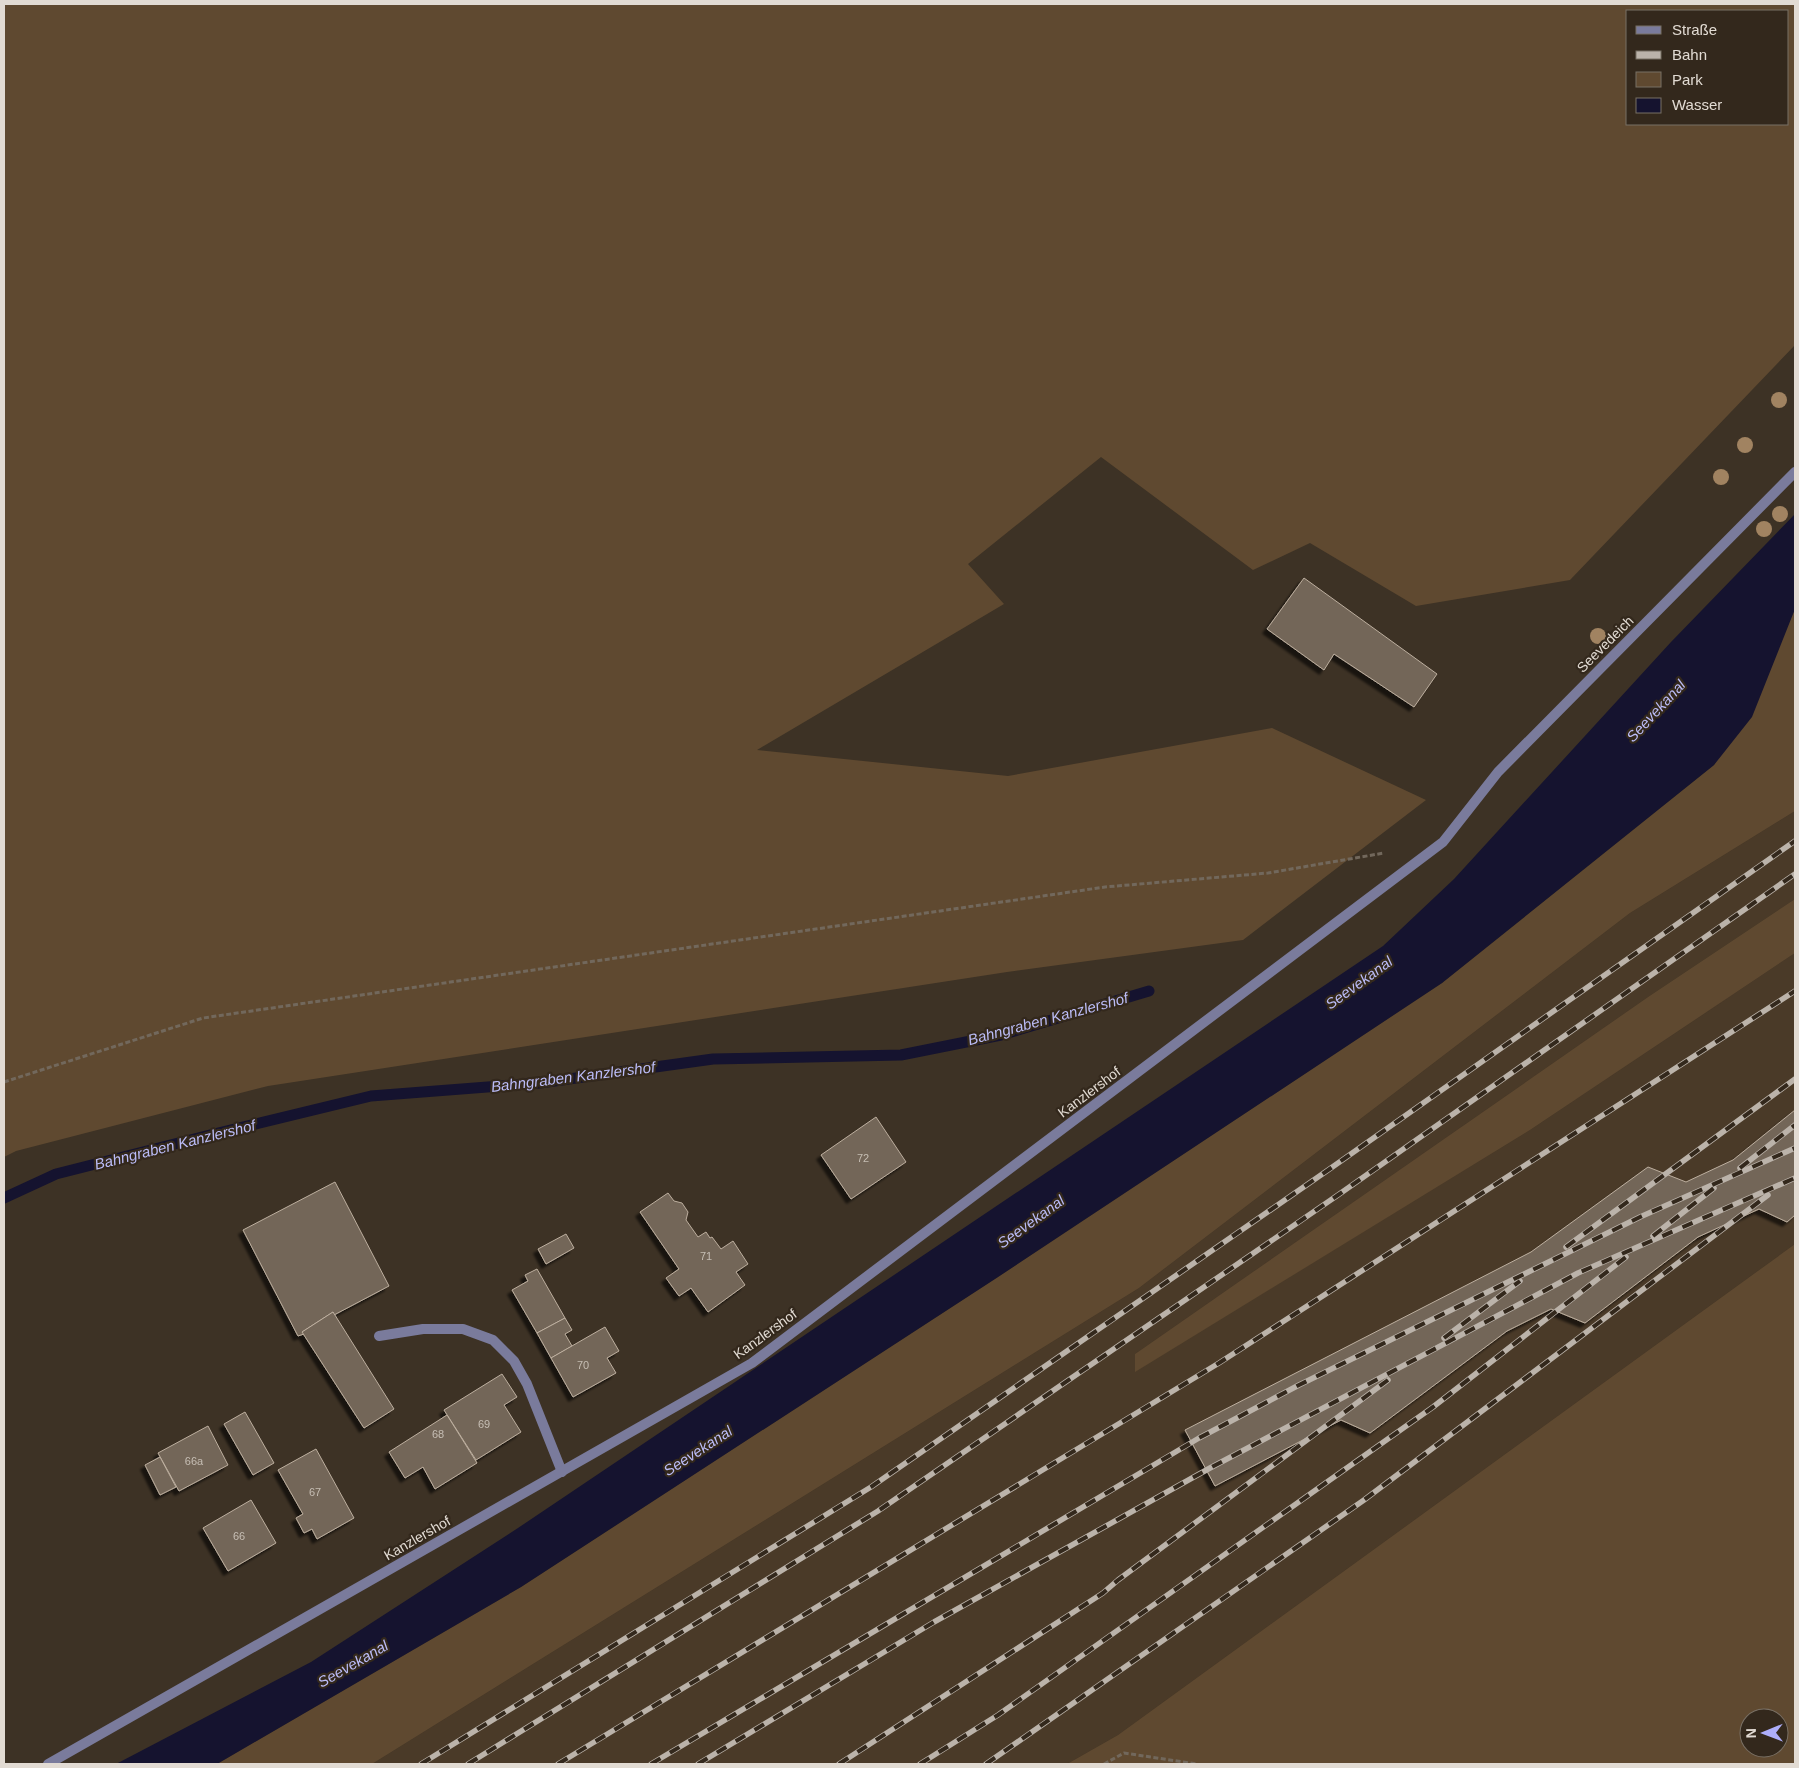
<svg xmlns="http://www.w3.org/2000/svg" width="1799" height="1768" viewBox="0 0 1799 1768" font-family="Arial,sans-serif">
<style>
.built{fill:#4a3a28}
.green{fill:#5f4930;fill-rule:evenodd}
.water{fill:#15132f}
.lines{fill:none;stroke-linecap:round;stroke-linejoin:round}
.stream{stroke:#15132f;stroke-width:11}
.building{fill:#736658;stroke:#bdaf9f;filter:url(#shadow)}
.path{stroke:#72685c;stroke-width:3;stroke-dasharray:5 2.5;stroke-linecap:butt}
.service{stroke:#7a7b9c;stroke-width:10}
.minor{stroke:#7a7b9c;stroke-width:10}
.rail-casing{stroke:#bbb3aa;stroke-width:5.5}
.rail{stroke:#33281c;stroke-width:4;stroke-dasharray:11;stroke-linecap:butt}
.tree{fill:#a18361}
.labels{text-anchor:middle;stroke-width:4.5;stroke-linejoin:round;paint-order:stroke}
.number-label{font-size:11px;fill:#c6beb4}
.street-label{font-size:14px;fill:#e2dbd3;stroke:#33281c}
.water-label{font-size:15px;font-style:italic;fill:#bbbcf7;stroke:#33281c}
</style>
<defs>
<filter id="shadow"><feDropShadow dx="-4.5" dy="4.5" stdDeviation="1" flood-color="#0009"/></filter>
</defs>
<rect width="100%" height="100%" fill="#3d3225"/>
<polygon class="built" points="1795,811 1795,899 1648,997 1135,1354 1135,1371 1530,1130 1795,953 1795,1244 1118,1735 1067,1764 372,1764 1139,1288 1630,913"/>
<g class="green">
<path d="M 4,4 L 1795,4 L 1795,345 L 1570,580 L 1416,606 L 1310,543 L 1253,570 L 1101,457 L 968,564 L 1004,604 L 757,750 L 1008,776 L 1272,728 L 1426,800 L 1243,940 L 1007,972 L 268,1086 L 16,1151 L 4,1157 ZM 1628,11 L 1788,11 L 1788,124 L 1628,124 Z"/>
<polygon points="1795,609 1795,811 1630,913 1139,1288 372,1764 217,1764 521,1587 998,1277 1442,983 1714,765"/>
<polygon points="1795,899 1795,953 1530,1130 1135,1372 1135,1354 1648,997"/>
<path d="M 1795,1244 L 1795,1764 L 1067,1764 L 1118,1735 ZM 1749,1718 L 1779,1718 L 1779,1748 L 1749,1748 Z"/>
</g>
<polygon class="water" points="1795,514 1795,609 1752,717 1714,765 1442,983 998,1277 521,1587 217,1764 116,1764 311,1662 518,1528 1383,946 1454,879 1671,642"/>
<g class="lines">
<polyline class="stream" points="4,1198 56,1174 210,1135 371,1096 540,1083 713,1059 901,1055 1001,1035 1149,991"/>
</g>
<g class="building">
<polygon points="1304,578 1437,674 1414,707 1334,654 1324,670 1267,629"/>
<polygon points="1795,1110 1795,1215 1787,1222 1759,1209 1698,1237 1585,1323 1551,1309 1507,1331 1370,1433 1341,1420 1215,1486 1185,1430 1531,1252 1648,1167 1686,1182 1733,1160"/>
<polygon points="876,1117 906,1162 851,1199 821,1155"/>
<polygon points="335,1182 389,1286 334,1315 333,1312 302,1332 304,1334 298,1336 243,1230"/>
<polygon points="668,1193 674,1201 682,1203 688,1212 686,1220 698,1237 706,1232 710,1238 712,1237 721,1249 733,1241 748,1264 736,1272 745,1285 708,1312 691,1288 679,1296 666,1278 679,1269 640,1212"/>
<polygon points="566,1234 574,1248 546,1264 538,1249"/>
<polygon points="537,1269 565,1318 537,1333 512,1290 528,1281 525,1275"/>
<polygon points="333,1312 394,1409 364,1428 302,1332"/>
<polygon points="565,1318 572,1330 565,1334 572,1346 551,1358 537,1333"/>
<polygon points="605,1327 619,1351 607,1358 616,1373 573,1397 551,1358"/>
<polygon points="502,1374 517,1397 504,1405 521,1432 476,1460 444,1410"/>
<polygon points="245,1412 274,1463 253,1475 224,1424"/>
<polygon points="447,1415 477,1463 435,1489 423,1467 405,1478 389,1452"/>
<polygon points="208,1426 228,1465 179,1491 158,1453"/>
<polygon points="316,1449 354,1518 317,1539 312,1529 304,1533 296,1518 303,1514 278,1470"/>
<polygon points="160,1457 176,1487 160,1495 145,1465"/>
<polygon points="251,1500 276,1543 228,1571 203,1528"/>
</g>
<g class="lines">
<g class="path">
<polyline points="4,1082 203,1018 1105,887 1268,873 1384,853"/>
<polyline points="1104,1764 1124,1753 1197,1764"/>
</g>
<polyline class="service" points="379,1336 423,1329 463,1329 493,1340 514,1361 527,1384 562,1472"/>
<polyline class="minor" points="48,1764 752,1363 1443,842 1498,772 1795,472"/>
<g class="rail-casing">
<g id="rail">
<polyline points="1740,1168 1795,1125"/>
<polyline points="1653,1236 1714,1188"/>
<polyline points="1566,1247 1795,1079"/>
<polyline points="1444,1338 1520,1281"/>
<polyline points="421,1764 871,1487 1331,1168 1795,841"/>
<polyline points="468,1764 878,1511 1338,1195 1795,874"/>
<polyline points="558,1764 1219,1363 1795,991"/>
<polyline points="651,1764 1199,1438 1299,1385 1640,1217 1795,1148"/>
<polyline points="698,1764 934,1622 1210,1468 1578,1273 1795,1178"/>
<polyline points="839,1764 1103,1593 1118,1580 1388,1380"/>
<polyline points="920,1764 998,1715 1433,1407 1626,1257"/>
<polyline points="986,1764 1364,1500 1768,1195"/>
</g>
</g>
<use href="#rail" class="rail"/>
</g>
<g class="tree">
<circle cx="1779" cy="400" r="8"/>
<circle cx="1745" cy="445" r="8"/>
<circle cx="1721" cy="477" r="8"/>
<circle cx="1780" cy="514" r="8"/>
<circle cx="1764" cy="529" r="8"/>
<circle cx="1598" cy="636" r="8"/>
</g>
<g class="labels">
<g class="number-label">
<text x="863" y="1162">72</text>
<text x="706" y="1260">71</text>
<text x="583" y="1369">70</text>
<text x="484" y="1428">69</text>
<text x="438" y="1438">68</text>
<text x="194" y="1465">66a</text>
<text x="315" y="1496">67</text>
<text x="239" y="1540">66</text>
</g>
<g class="street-label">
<text transform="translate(1605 644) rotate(-45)" y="5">Seevedeich</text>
<text transform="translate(1089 1092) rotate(-37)" y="5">Kanzlershof</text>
<text transform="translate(765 1334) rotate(-36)" y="5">Kanzlershof</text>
<text transform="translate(417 1538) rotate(-30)" y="5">Kanzlershof</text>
</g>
<g class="water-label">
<text transform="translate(1656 711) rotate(-47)" y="5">Seevekanal</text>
<text transform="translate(1359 983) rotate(-36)" y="5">Seevekanal</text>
<text transform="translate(1048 1019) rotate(-15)" y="5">Bahngraben Kanzlershof</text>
<text transform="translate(573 1077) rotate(-7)" y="5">Bahngraben Kanzlershof</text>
<text transform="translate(175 1145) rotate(-14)" y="5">Bahngraben Kanzlershof</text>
<text transform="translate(1031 1222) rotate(-36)" y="5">Seevekanal</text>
<text transform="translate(698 1451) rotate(-33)" y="5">Seevekanal</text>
<text transform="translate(353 1664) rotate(-30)" y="5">Seevekanal</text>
</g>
</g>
<rect width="1799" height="1768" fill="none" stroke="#e2dbd3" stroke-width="10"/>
<rect x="1626" y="10" width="162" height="115" fill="#33281c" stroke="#797065"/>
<rect x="1636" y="26" width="25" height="8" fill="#7a7b9c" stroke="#797065"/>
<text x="1672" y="35" font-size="15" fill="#e2dbd3">Straße</text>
<rect x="1636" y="51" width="25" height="8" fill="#bbb3aa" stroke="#797065"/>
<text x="1672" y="60" font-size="15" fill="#e2dbd3">Bahn</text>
<rect x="1636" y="72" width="25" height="15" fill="#5f4930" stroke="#797065"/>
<text x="1672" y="85" font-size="15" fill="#e2dbd3">Park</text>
<rect x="1636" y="98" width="25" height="15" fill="#15132f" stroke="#797065"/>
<text x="1672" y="110" font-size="15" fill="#e2dbd3">Wasser</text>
<g transform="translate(1764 1733) rotate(269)"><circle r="24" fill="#33281c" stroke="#797065"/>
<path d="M0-4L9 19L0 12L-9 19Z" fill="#aeaefa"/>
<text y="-8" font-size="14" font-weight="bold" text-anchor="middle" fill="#e2dbd3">N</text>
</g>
</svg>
